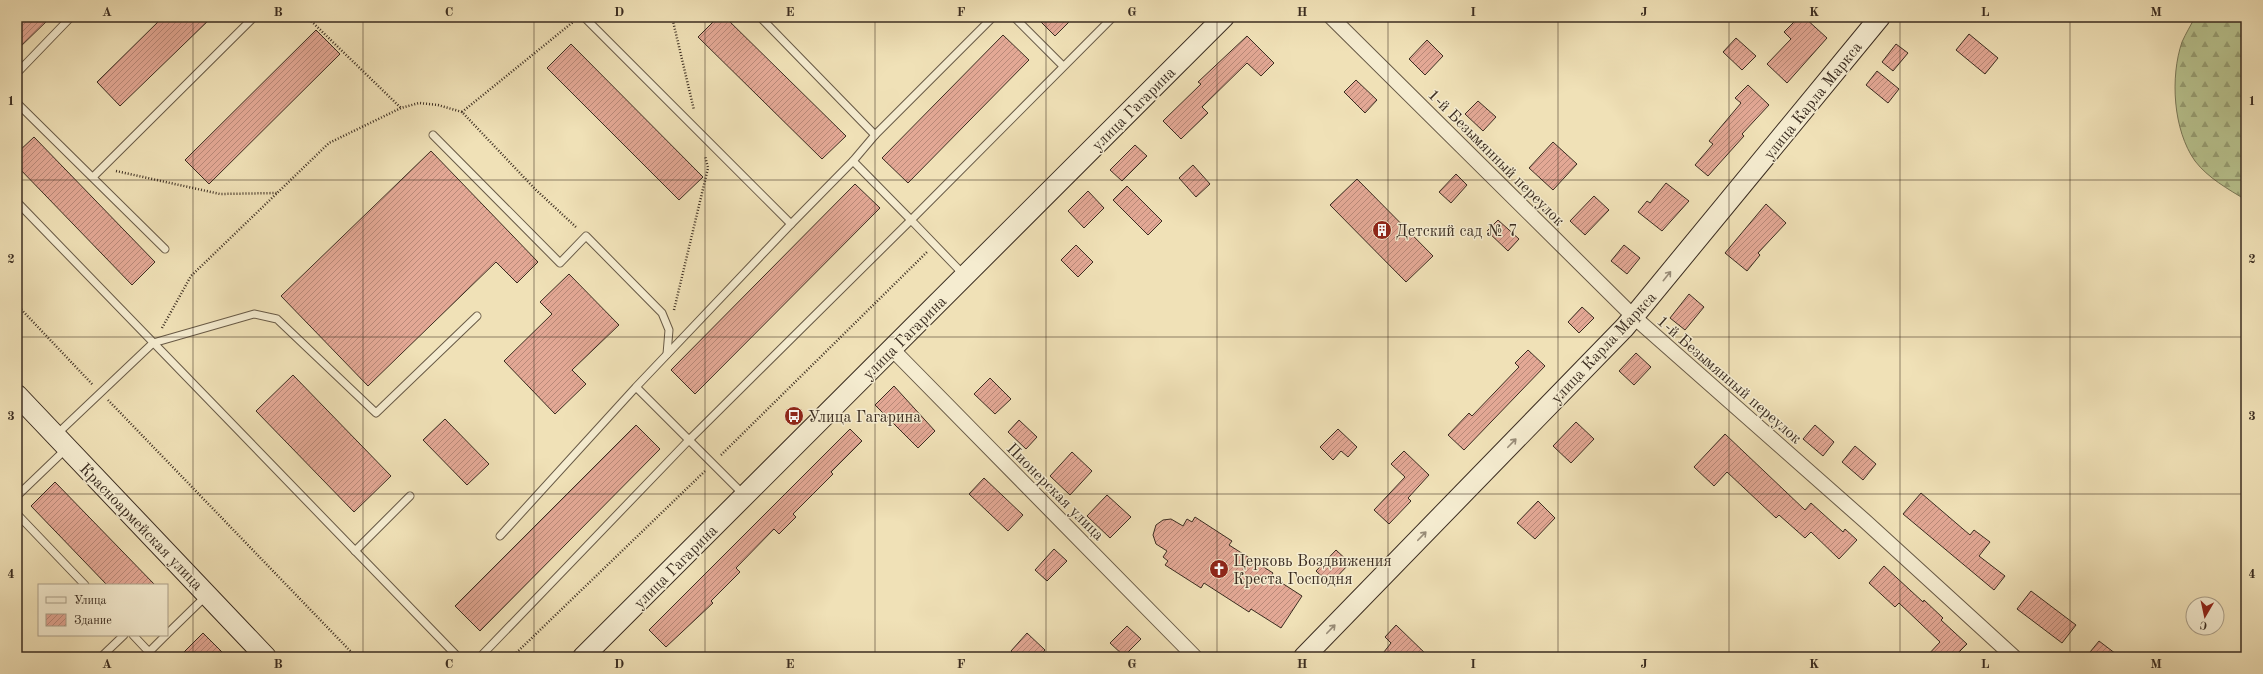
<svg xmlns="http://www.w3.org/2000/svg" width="2263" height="674" viewBox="0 0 2263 674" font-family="'Old Standard TT',serif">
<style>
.forest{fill:url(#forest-firs);stroke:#7a7858}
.building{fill:url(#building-hatch);stroke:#3b2d21}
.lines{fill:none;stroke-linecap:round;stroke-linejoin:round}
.lane-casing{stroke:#685a46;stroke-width:9}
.street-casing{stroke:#685a46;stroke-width:16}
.secondary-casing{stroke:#3b2d21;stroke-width:22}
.path{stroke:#3b2d21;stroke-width:2.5;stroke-dasharray:1 2;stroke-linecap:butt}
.lane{stroke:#f5ecd0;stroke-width:7}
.street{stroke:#f5ecd0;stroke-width:14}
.secondary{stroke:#f5ecd0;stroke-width:20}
.oneway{stroke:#988c78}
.grid{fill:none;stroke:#3b2d21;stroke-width:1;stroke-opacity:0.55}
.labels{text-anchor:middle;stroke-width:3;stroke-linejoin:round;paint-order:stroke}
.street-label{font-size:16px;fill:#3b2d21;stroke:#f5ecd0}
.poi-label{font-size:16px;fill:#3b2d21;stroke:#f5ecd0;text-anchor:start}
.neatline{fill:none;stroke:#3b2d21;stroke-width:1.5}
.grid-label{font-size:13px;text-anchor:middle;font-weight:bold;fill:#3b2d21}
</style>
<defs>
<pattern id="forest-firs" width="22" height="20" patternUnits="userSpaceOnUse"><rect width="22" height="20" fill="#b8c38f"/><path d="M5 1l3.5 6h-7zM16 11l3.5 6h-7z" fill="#979f74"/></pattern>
<pattern id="building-hatch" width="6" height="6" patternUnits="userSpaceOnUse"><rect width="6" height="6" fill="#e3a895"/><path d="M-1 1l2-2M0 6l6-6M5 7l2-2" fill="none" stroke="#b98979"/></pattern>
</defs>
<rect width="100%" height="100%" fill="#f0e1b7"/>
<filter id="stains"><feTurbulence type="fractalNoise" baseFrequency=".005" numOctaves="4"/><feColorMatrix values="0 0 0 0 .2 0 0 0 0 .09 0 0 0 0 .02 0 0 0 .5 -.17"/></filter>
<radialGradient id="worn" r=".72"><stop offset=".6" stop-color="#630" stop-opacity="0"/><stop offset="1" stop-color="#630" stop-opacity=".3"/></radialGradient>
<path class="forest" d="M 2195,17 L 2246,17 L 2246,200 C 2228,189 2208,178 2195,161 C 2173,130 2170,77 2182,42 C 2186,33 2191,25 2195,17 Z"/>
<g class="building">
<polygon points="17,17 51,17 17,50"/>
<polygon points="163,17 212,17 120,106 97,82"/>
<polygon points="718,17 725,17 846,136 822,159 698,37"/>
<polygon points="1036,17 1074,17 1055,36"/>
<polygon points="1799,17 1804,17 1827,38 1787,83 1767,64 1791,39 1784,32"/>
<polygon points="316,30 340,54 209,184 185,160"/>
<polygon points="1969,34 1998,58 1985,74 1956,50"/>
<polygon points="1003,35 1029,60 908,183 882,158"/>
<polygon points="1247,36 1274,63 1261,76 1247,63 1202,107 1208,113 1181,139 1163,121 1201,84 1198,82"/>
<polygon points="1736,38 1756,56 1742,70 1723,52"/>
<polygon points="1427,40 1443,56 1425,75 1409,59"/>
<polygon points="571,44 703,177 679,200 547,68"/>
<polygon points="1896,44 1908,53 1893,71 1882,62"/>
<polygon points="1877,71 1899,89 1888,103 1866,85"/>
<polygon points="1356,80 1377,100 1365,113 1344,92"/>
<polygon points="1748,85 1769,105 1742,134 1744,136 1708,176 1695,165 1713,144 1709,141 1741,103 1735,98"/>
<polygon points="1478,101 1496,117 1483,131 1465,114"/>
<polygon points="34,137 155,262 132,285 17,166 17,153"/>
<polygon points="1553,142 1577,164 1553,190 1529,168"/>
<polygon points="1135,145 1147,156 1122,181 1110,170"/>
<polygon points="431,151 538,262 517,283 496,262 368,386 281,296"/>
<polygon points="1193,165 1210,184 1196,197 1179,178"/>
<polygon points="1456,174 1467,185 1451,203 1439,192"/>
<polygon points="1357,179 1433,256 1406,282 1330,205"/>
<polygon points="1666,183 1689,201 1662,231 1638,212 1647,201 1650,203"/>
<polygon points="855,184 880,208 695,394 671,370"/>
<polygon points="1127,186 1162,221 1148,235 1113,200"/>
<polygon points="1088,191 1104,208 1084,228 1068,211"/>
<polygon points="1594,196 1609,210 1585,235 1570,221"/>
<polygon points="1766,204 1786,223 1758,253 1760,255 1747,271 1725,253"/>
<polygon points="1498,220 1519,239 1508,251 1487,231"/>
<polygon points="1076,245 1093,262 1078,277 1061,260"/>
<polygon points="1624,245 1640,258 1627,274 1611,261"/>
<polygon points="569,274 619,325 572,370 586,384 555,414 504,361 552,314 540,302"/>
<polygon points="1689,294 1704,307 1685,330 1670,318"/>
<polygon points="1582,307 1594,318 1579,333 1568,322"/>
<polygon points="1528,350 1545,366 1464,450 1448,435 1469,413 1472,416 1519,367 1515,363"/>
<polygon points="1636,353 1651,367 1634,385 1619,371"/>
<polygon points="293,375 391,476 354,512 256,411"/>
<polygon points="990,378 1011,399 995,414 974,394"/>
<polygon points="894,386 935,431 918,448 875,405"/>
<polygon points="445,419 489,464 467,485 423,440"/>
<polygon points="1019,420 1037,437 1026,449 1008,432"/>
<polygon points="1576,422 1594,439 1571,463 1553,446"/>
<polygon points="636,425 660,449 480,631 455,606"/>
<polygon points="1815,425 1834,442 1823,456 1803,439"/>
<polygon points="850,429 862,441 831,472 833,474 793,514 796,517 779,534 774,529 736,568 740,572 711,601 713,603 666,647 649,630"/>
<polygon points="1338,429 1357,447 1348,457 1341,451 1333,460 1320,447"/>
<polygon points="1725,434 1805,510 1811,503 1843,532 1845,529 1857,540 1839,559 1811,532 1805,538 1779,515 1776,518 1727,472 1714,486 1694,467"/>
<polygon points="1855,446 1876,464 1863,480 1842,462"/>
<polygon points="1404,451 1429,475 1408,498 1411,501 1389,524 1374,510 1405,477 1391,464"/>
<polygon points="1072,452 1092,471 1070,495 1050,476"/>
<polygon points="984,478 1023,515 1008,531 969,494"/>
<polygon points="55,482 155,585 107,585 31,506"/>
<polygon points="1921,493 1970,535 1974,530 1990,542 1979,556 2005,576 1994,590 1903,514"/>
<polygon points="1107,495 1131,517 1110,538 1087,516"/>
<polygon points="1538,501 1555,518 1535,539 1517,523"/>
<polygon points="1195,517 1232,541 1229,545 1273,573 1271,576 1302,596 1281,628 1251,609 1249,612 1204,583 1201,588 1165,565 1168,561 1163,557 1167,551 1156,544 1153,535 1156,525 1163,520 1171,519 1183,526 1187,519 1192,522"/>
<polygon points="1054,549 1067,561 1047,581 1035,570"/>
<polygon points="1336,550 1350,563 1330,584 1316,571"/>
<polygon points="1884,566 1923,602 1924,600 1943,618 1941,620 1967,644 1954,657 1926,657 1940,642 1899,603 1895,607 1869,583"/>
<polygon points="2031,591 2076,625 2062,643 2017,609"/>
<polygon points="1396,625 1429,657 1380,657 1391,643 1385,637"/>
<polygon points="1127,626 1141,639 1124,656 1110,643"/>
<polygon points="203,633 227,657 179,657"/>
<polygon points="1027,633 1045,650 1039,657 1017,657 1011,651"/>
<polygon points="2099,641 2120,657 2086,657"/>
</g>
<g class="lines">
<g class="lane-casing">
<g id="lane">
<polyline points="584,17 791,224"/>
<polyline points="760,17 875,135 853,161"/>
<polyline points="1014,17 1063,66"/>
<polyline points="17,73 71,17"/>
<polyline points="17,103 165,249"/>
<polyline points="433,135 560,263 586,236 662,313 669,330 667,354"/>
<polyline points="875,135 993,17"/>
<polyline points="94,176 252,19"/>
<polyline points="17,202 458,657"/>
<polyline points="964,275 911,220 1113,17"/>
<polyline points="57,434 153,343 254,314 277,319 376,413 477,316"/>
<polyline points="17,496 67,448"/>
<polyline points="17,514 85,585"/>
<polyline points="500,536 636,387 689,440 911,220 853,161 791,224 636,387"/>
<polyline points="355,551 410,496"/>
<polyline points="167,634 207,595"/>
<polyline points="133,635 149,652 166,635"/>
<polyline points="101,657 124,635"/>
<polyline points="480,657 689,440 744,495"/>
</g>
</g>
<g class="street-casing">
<g id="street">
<polyline points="1331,17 1634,317 1865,521 2014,657"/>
<polyline points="892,349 1195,657"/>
</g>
</g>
<g class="secondary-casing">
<g id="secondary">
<polyline points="17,395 266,657"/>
<polyline points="583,657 1224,17"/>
<polyline points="1304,657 1625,327 1880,17"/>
</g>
</g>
<g class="path">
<polyline points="307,17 401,108"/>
<polyline points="672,17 694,110"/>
<polyline points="462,112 573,22"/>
<polyline points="116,171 220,194 277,193"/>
<polyline points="17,305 93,385"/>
<polyline points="674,310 708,168 705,156"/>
<polyline points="162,328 191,276 329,143 401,108 419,103 438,105 462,112 535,189 577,228"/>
<polyline points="108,400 356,657"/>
<polyline points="721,455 927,252"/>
<polyline points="512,657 705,471"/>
</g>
<use href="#lane" class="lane"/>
<use href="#street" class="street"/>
<use href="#secondary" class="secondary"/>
</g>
<defs><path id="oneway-shaft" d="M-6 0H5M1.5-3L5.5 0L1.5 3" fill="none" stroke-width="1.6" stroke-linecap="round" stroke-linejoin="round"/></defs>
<g class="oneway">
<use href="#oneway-shaft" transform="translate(1667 276) rotate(-51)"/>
<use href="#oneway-shaft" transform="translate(1512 443) rotate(-46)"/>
<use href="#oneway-shaft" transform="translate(1422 536) rotate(-46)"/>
<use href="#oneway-shaft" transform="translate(1331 629) rotate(-46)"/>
</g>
<path class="grid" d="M 193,17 L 193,657M 363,17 L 363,657M 534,17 L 534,657M 705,17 L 705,657M 875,17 L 875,657M 1046,17 L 1046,657M 1217,17 L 1217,657M 1388,17 L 1388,657M 1558,17 L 1558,657M 1729,17 L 1729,657M 1900,17 L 1900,657M 2070,17 L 2070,657M 17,180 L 2246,180M 17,337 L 2246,337M 17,494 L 2246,494"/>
<defs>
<g id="building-disc" transform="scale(1)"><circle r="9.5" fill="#8f2418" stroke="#f5ecd0"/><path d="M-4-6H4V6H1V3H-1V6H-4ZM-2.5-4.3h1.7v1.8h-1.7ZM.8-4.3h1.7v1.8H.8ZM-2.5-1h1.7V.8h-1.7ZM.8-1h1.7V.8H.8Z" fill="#fff"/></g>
<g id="bus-disc" transform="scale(1)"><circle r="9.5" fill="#8f2418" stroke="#f5ecd0"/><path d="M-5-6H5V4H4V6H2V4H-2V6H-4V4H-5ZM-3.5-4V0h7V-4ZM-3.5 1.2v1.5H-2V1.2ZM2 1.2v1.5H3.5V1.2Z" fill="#fff"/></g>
<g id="church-disc" transform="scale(1)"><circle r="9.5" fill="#8f2418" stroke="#f5ecd0"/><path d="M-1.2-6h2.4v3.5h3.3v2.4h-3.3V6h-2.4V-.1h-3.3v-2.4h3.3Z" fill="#fff"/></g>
</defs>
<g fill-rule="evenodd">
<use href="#building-disc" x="1382" y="230"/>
<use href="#bus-disc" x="794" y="416"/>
<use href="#church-disc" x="1219" y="569"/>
</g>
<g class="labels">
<g class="street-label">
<text transform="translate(1812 100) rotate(-51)" y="6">улица Карла Маркса</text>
<text transform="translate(1133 108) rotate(-45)" y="6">улица Гагарина</text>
<text transform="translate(1497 157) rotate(45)" y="6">1-й Безымянный переулок</text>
<text transform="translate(904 337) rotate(-45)" y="6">улица Гагарина</text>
<text transform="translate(1603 347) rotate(-47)" y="6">улица Карла Маркса</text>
<text transform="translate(1730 379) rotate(41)" y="6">1-й Безымянный переулок</text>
<text transform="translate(1056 491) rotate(45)" y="6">Пионерская улица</text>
<text transform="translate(142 526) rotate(46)" y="6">Красноармейская улица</text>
<text transform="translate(675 566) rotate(-45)" y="6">улица Гагарина</text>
</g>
<g class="poi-label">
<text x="1396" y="236">Детский сад № 7</text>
<text x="808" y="422">Улица Гагарина</text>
<text x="1233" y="566">Церковь Воздвижения<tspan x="1233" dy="18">Креста Господня</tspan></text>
</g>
</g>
<rect width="2263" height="674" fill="none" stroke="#f0e1b7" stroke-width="44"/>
<rect x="38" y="584" width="130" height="52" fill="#f5ecd0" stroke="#aba08a"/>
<rect x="46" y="597" width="20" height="6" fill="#f5ecd0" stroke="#aba08a"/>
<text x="74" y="604" font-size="12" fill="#3b2d21">Улица</text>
<rect x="46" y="614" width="20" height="12" fill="url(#building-hatch)" stroke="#aba08a"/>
<text x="74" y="624" font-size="12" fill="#3b2d21">Здание</text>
<g transform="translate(2205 616) rotate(189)"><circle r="19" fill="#f5ecd0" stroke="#aba08a"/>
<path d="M0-3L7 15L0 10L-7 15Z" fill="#8f2418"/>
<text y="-6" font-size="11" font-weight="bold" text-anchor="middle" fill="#3b2d21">С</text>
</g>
<rect x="22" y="22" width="2219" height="630" class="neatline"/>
<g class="grid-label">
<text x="107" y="16">A</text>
<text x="278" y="16">B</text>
<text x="449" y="16">C</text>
<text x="619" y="16">D</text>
<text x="790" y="16">E</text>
<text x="961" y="16">F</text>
<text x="1132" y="16">G</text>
<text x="1302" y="16">H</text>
<text x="1473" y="16">I</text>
<text x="1644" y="16">J</text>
<text x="1814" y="16">K</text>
<text x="1985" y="16">L</text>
<text x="2156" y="16">M</text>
<text x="11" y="105">1</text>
<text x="2252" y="105">1</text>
<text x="11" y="263">2</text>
<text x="2252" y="263">2</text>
<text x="11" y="420">3</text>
<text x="2252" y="420">3</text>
<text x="11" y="578">4</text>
<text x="2252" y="578">4</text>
<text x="107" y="668">A</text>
<text x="278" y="668">B</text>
<text x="449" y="668">C</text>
<text x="619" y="668">D</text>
<text x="790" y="668">E</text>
<text x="961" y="668">F</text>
<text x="1132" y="668">G</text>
<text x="1302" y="668">H</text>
<text x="1473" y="668">I</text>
<text x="1644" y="668">J</text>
<text x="1814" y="668">K</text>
<text x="1985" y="668">L</text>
<text x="2156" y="668">M</text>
</g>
<rect width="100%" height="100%" filter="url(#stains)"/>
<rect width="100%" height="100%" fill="url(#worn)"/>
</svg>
